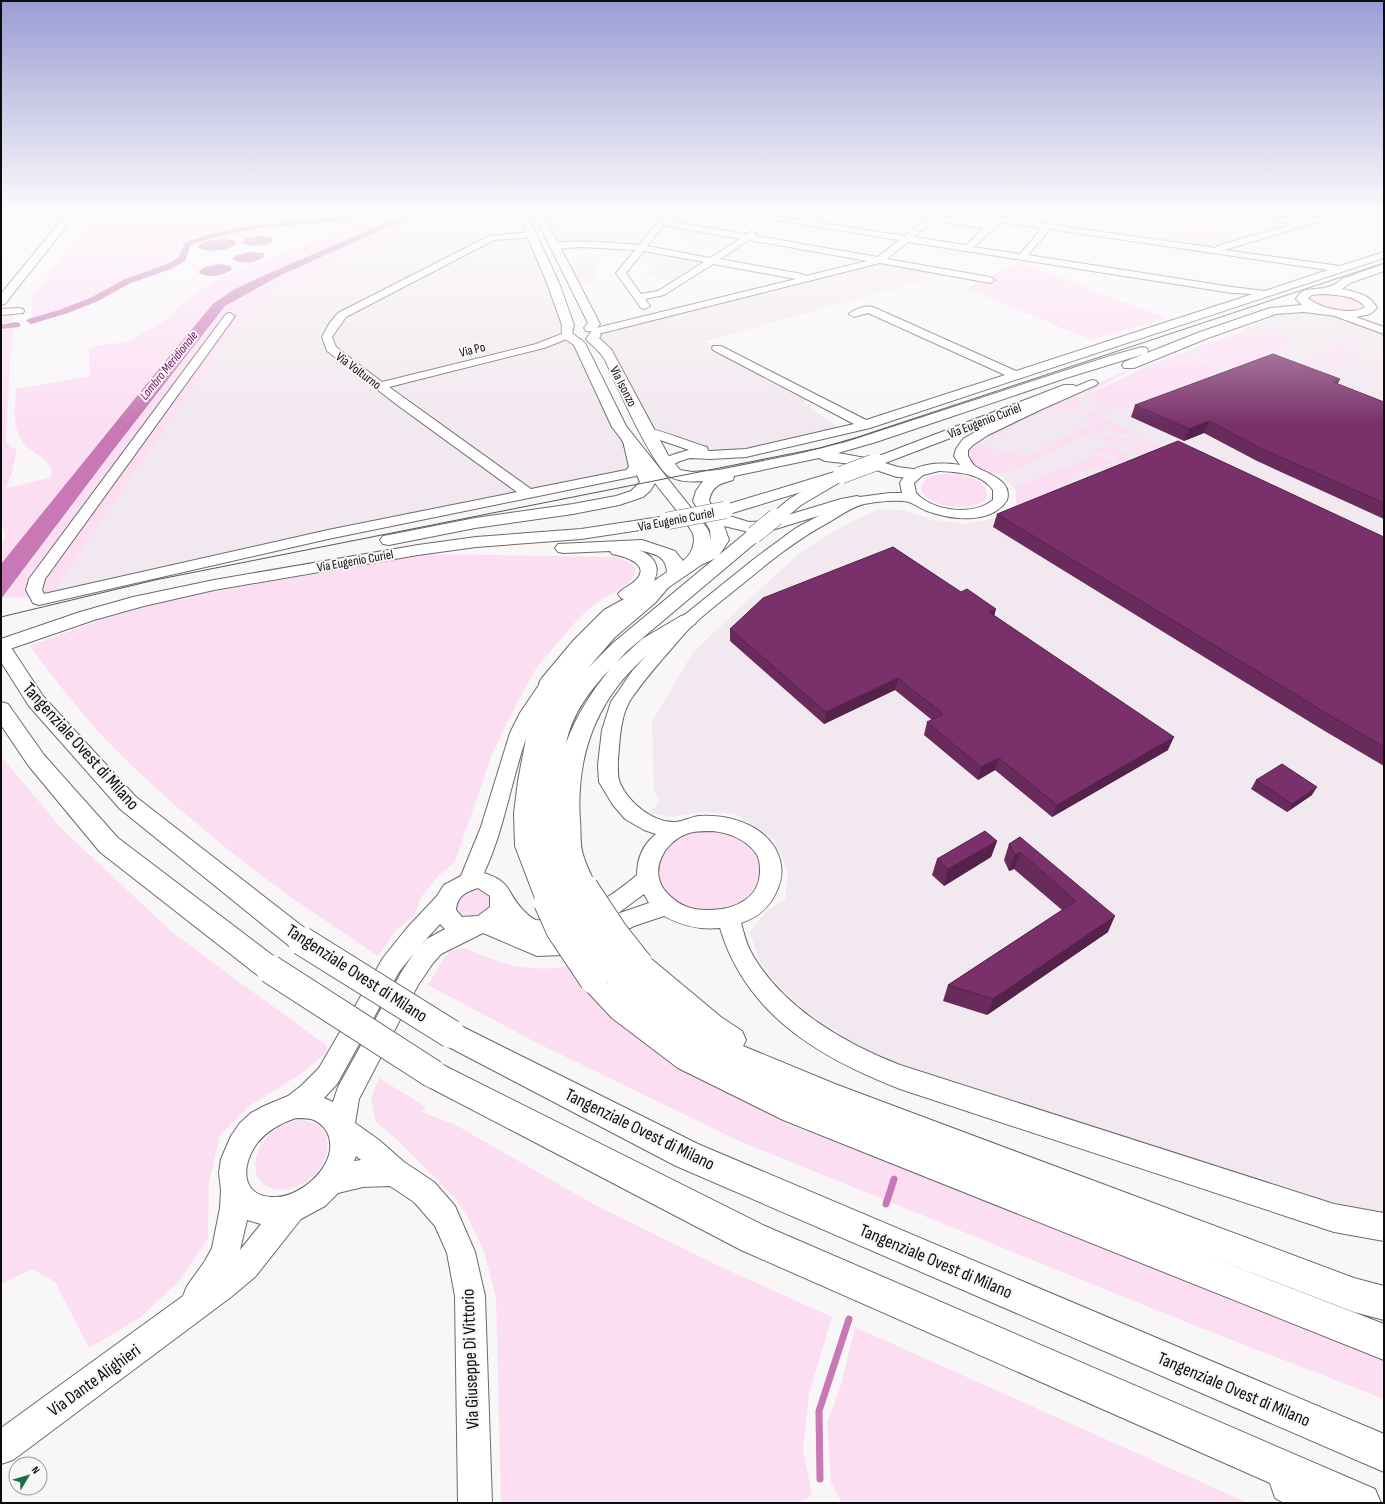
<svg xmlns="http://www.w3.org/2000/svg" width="1385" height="1504" viewBox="0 0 1385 1504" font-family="'Sofia Sans Condensed',sans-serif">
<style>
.built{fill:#f2e8ef}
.green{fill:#fcdef3}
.water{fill:#c778b5}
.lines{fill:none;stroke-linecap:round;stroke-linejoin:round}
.stream{stroke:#c778b5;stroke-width:7}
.canal{fill:#c778b5;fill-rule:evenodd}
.minor-casing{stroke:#6d6a6c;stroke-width:2}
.major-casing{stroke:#6d6a6c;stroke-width:2}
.highway-casing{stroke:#6d6a6c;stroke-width:2}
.minor{fill:#fff;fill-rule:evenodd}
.major{fill:#fff;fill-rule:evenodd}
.highway{fill:#fff;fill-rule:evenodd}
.tram{stroke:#585758;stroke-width:1}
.major-bridge-far1-casing{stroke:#6d6a6c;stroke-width:14;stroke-linecap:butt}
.major-bridge-casing{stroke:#6d6a6c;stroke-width:18;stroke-linecap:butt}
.highway-bridge-far1-casing{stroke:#6d6a6c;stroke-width:18;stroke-linecap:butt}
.highway-bridge-casing{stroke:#6d6a6c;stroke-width:30;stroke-linecap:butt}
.major-bridge-far1{stroke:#fff;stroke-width:14}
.major-bridge{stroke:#fff;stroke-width:17}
.highway-bridge-far1{stroke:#fff;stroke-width:17}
.highway-bridge{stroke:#fff;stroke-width:28}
.wall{fill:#692a5c}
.shaded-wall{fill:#55224b}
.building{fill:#7a316b;stroke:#55224b}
.labels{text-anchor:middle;stroke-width:4;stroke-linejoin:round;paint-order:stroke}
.far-street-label{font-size:13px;fill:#0d0c0d;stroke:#f9f6f8}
.far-water-label{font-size:13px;font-style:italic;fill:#6e0c5f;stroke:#f9f6f8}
.near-street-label{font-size:18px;fill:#0d0c0d;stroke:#f9f6f8}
</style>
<rect width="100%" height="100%" fill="#f9f6f8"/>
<g class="built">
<polygon points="444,214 513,214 575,341 628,438 631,473 51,596 224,343 244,316 280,287"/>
<polygon points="581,214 664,214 636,246 559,244 545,216"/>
<polygon points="1157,214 1222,214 1279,221 1283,223 1241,235 1244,237 1222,239 1208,232 1175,235 1146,229"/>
<polygon points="688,230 748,238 729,250 675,241 673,238"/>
<polygon points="660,253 705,261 673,281 644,275 653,269 646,268 657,261 650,259"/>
<polygon points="879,261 952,273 705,341 815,398 804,403 844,431 731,454 696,449 647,431 596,333"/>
<polygon points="590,262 600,263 592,272 598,281 574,284 563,264"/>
<polygon points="1294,311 1321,312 1352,320 1384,334 1384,1218 1366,1220 923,1074 858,1046 804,1010 778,986 760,962 750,932 766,911 785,900 788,872 774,840 736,814 701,812 672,817 649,813 660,801 654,792 652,721 693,652 796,556 820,540 851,522 880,509 901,510 935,520 967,524 1000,517 1016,504 1016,490 999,474 981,471 968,452 980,438 1079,391 1093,392 1145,367 1208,343 1243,333 1244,329 1283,313"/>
</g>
<g class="green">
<path d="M 92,214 L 406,214 L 267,274 L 233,290 L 1,564 L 1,549 L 5,536 L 1,519 L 1,321 L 5,315 L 15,314 L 13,323 L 6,325 L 3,330 L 14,328 L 10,360 L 6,441 L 11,447 L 17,450 L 12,472 L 6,488 L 50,478 L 52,472 C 46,455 38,457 26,446 C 11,430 15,409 16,389 L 90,376 L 89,350 L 97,346 L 126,342 L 168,319 L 183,302 L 218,278 L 351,227 L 333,221 L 303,220 L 212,234 L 186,241 L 167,264 L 129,279 L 79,303 L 32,319 L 33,296 Z"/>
<polygon points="418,214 444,214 280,287 244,316 224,343 51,596 2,598 114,449 225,306 281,275"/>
<polygon points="945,214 987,214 994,216 985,224 941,217"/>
<polygon points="1148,214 1157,214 1146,229 1151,231 1175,235 1208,232 1222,239 1245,237 1211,247 1132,235"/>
<polygon points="1019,262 1166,318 1092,340 966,289"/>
<path d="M 1318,294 C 1334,293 1353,295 1365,306 L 1365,309 C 1344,314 1330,311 1310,300 L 1311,297 Z"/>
<polygon points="1252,331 1289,334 1293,343 1288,347 1230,368 1199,356 1205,353 1194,348 1233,335"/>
<path d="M 1340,345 L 1352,348 L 1354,354 C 1340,361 1318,351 1308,366 L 1311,371 L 1303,366 L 1304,361 Z"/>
<polygon points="1180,354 1223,371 1116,410 1096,400 1094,396 1095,392 1147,367"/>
<polygon points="1361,357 1364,358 1345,363 1320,366 1319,369 1323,372 1343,379 1341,380 1317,370 1316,366 1327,360"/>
<path d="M 1129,370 L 1130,371 L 1092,391 L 1089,394 L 1091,400 L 1112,411 L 1103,414 C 1094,408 1088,403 1087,391 L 1093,385 Z"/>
<polygon points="1078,392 1080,402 1076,410 1071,411 1047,411 1022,421 995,437 982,438"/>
<polygon points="1087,410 1140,436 1116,434 1108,424 1084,416 1084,413"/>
<path d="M 1082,421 L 1092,422 L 1103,426 L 1106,432 C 1070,437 1041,458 1009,472 C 990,476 979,471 966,457 L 967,449 L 973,444 C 982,444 989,448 997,450 C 1006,453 1016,454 1025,455 C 1038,455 1043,444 1054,441 C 1062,438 1070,437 1078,434 L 1073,427 L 1075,425 L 1084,429 L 1094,427 Z"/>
<path d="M 1105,436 L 1150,441 L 1166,449 L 1140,460 C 1139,452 1129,449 1122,445 L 1154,449 L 1154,446 L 1107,440 L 1089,440 Z"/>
<path d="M 1103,447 C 1114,448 1128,450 1130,462 L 1120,465 C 1116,451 1099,455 1089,451 Z"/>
<path d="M 1095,456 L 1107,458 L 1112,463 C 1104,474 1076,464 1067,483 L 1069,488 L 1008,513 L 1016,504 L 1016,490 L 1014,488 Z"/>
<path d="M 939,474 C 950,474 960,474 970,477 C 990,484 995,503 970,506 C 959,508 947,507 937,503 C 914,494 917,480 939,474 Z"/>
<path d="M 428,554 L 616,557 L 629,562 L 636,568 L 635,574 L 629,583 L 595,604 L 578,619 L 537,667 L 516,705 L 492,754 L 455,862 L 438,876 L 422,896 L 414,916 L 396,930 L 378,956 C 349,936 319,917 290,897 C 227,850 165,800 110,744 C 81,714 55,680 30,646 L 103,619 L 182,597 Z"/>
<polygon points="1,756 62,829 170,930 238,981 326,1045 327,1052 304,1072 249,1106 220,1135 209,1183 208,1239 180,1280 141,1317 89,1348 55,1282 32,1269 1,1284"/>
<path d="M 704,831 C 716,831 728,832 739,838 C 766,854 766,880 744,901 C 737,907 725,910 716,910 C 700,912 682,908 670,897 C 647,876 659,845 686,834 C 691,832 698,832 704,831 Z"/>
<path d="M 474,889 L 480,889 L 491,896 L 490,908 C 479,917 459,925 456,905 L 460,895 Z"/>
<path d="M 465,948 C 503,965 528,973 570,966 L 684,1069 L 787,1124 L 946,1184 L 1384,1355 L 1384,1399 L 1193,1325 L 739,1141 L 535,1042 L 428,985 L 443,959 L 451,951 Z"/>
<polygon points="379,1078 426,1107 422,1111 429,1115 454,1124 595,1205 721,1267 832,1317 809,1394 803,1449 812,1495 799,1503 501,1503 496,1297 484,1252 467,1215 454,1197 396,1139 376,1122 371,1099"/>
<path d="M 300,1120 C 355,1126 318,1197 275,1189 C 246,1184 253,1149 270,1134 C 279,1126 288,1122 300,1120 Z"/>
<polygon points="855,1327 1248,1503 842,1503 831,1482 827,1423 841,1385"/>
</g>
<g class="water">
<polygon points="406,214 418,214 281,275 225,306 114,449 1,599 1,564 167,359 213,304 233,290 267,274"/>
<path d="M 258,236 L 271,237 L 274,240 C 267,246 250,248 242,243 L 245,239 Z"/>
<path d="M 219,239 L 234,240 L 237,243 C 229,251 209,253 199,248 L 199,246 L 203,242 Z"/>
<path d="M 249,252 L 263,253 L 265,256 C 258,263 241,265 232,259 L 235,256 Z"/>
<path d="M 221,264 L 230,266 L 232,269 C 225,276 206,279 198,272 L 205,267 Z"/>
</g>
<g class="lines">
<g class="stream">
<polyline points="886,1204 894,1179"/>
<polyline points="820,1479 819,1411 849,1319"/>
</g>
<g class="canal">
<path d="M 358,214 L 372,214 C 362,222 279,226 260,228 C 236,232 214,237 191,245 L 185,261 L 171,269 L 131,283 L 96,302 L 65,314 L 31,324 L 26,321 L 28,319 L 59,310 L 90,298 L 125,279 L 165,265 L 178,258 L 185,242 L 215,233 L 249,226 Z"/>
<polygon points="16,322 19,323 21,325 19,327 1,329 1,325"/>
</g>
<g class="minor-casing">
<g id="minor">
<path d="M 665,214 L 673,214 L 668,221 L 746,234 L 753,231 L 757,234 L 756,236 L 878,257 L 899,240 L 750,216 L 746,214 L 763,214 L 905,236 C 909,232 932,216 933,214 L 941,214 L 940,216 L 989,223 L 998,216 L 1046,224 L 1055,214 L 1063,214 L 1054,225 L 1216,248 L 1217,246 L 1292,224 L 1232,216 L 1228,214 L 1249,214 L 1297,219 L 1301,221 L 1328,214 L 1339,214 L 1338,216 L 1224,250 L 1340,266 L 1384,252 L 1384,258 L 870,428 L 746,457 L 710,459 L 690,458 L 680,461 L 666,468 L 661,467 L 659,464 C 666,455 679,453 689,450 L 643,434 L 641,431 L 643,428 C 650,426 695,444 707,447 L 708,451 L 710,451 L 746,449 L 854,424 L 713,350 L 712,348 L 713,346 L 721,346 L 866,420 L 1005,375 L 868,313 L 854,317 L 849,314 C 854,309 866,305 873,307 L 1016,371 L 1253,294 L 1232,293 L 908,242 L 887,259 L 990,277 L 995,280 L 990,283 L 880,263 L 606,332 L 596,334 L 592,333 L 591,331 L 592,329 L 796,279 L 713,264 L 664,295 L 645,299 L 650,306 L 645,309 L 641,308 L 616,273 L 635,250 L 582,247 L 554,249 L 550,246 C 559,237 624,244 639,245 ZM 936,221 L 984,228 L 966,245 L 914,237 L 931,223 ZM 1000,222 L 1042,228 L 1020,254 L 974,247 ZM 664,225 L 740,239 L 710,258 L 647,246 ZM 1050,229 L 1328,270 L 1265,291 L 1232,287 L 1028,255 ZM 749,240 L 867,261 L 806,276 L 802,274 L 720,259 ZM 644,251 L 704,262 L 658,291 L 641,294 L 626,273 Z"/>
<polygon points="531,232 534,233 535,235 534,237 494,240 346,317 332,337 336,347 382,382 536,344 564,333 572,333 573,335 572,337 544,348 389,387 531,489 626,470 629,467 624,445 625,442 635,442 636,445 643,467 636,476 328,539 39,605 33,603 26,590 29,579 226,314 230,313 235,316 45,579 42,590 44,594 328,530 517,492 400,407 327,351 322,337 329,324 338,313 489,236"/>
<polygon points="19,308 23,309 24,311 23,313 1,315 1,309"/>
<polygon points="1333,309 1384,327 1384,334 1329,314 1328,312 1329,310"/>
<path d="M 1092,380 L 1096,381 L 1098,383 L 1096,385 L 1040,410 L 988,435 L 973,445 L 968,450 L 968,456 C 970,459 972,464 975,466 C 987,474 1013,480 1007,500 C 991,525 952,520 927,511 C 921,509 915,504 909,502 C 899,499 874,502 864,504 C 852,507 841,515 831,521 C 797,539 769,562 740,586 C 725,598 709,610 695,623 C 687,630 680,639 673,647 C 658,664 644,680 631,699 C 620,716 620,739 618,759 C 618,766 617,777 620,783 C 628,802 653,823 675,822 C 682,822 691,817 699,816 C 726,814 760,823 775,848 C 782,861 784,874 778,888 C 771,906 759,917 741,923 C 744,933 746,943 751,952 C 780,1006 845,1044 900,1065 L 1334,1204 L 1384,1213 L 1384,1241 L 1334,1232 L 900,1089 C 820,1058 746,1015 720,928 C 699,930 682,926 664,916 L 634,926 L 605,941 L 563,955 L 537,956 L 483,933 L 441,954 L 433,963 L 418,985 L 359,1099 L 355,1123 L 379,1140 L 404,1162 L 434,1182 L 455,1206 L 475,1252 L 485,1296 L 492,1503 L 458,1503 L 455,1296 L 447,1253 L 435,1226 L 414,1202 L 390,1186 L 363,1187 L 338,1193 L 325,1206 L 301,1219 L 255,1277 L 231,1297 L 13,1460 L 1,1464 L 1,1428 L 183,1296 L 187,1286 L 205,1261 L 212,1248 L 220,1208 L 221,1190 L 219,1173 L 221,1159 L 231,1136 L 240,1123 L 251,1113 L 264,1106 L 288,1096 L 301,1086 L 319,1068 L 383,958 L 407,928 L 437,896 L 444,885 L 461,876 L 481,827 L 510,733 L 520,713 L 543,679 L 549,677 L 555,679 L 558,683 C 547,699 535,715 528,733 C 511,779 505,828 484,873 C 514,883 505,892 524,911 C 527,914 532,919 536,920 C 543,921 551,919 557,918 C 589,912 613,895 637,875 C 637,859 643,844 656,834 L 644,830 L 625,819 L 613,805 L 599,782 L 598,765 L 602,730 L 611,702 L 633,670 L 682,617 L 754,559 L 796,528 L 852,498 L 890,493 L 902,493 L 900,483 C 911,462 940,462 960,465 L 954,456 L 956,449 L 963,439 L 980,429 L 1032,404 ZM 939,471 C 958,472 981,473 993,490 L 993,500 C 973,516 934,512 916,493 L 914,483 L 923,475 ZM 713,831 C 729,833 745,839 755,852 C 759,857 760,864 760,869 C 761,898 735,910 710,910 C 693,911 679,906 667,893 C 647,872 664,841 689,833 C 696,831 705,831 713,831 ZM 478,888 L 490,896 L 490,907 L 478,916 L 462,917 L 456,910 C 457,896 466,892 478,888 ZM 644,894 L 649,903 L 617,914 ZM 440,924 L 445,929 L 425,940 L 419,947 ZM 414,953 L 402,971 L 338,1087 L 333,1102 L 324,1098 L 337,1084 L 399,972 ZM 296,1118 C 302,1118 309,1118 314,1120 C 319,1122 325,1128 327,1132 C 342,1161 303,1196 277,1197 C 240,1199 240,1165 258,1142 C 268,1130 281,1123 296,1118 ZM 356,1156 L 361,1160 L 354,1161 ZM 247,1220 L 261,1224 L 240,1250 Z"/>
</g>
</g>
<g class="major-casing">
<g id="major">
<path d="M 518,214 L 527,214 L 559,283 L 574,325 L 572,333 L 585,343 L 626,426 L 707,528 L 709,532 L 711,541 L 710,530 L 693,501 L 696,491 L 703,481 C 693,482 678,482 669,476 C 651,464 616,383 605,360 L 601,354 L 586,339 L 591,332 L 599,332 L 601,335 L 599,338 L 611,349 L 617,360 L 668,455 L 680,470 L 692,472 L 719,470 L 798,454 L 846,442 L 1110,356 L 1142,347 L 1147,348 L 1148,351 L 1147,353 L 1200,332 L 1270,308 L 1302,305 L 1296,299 L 1299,294 L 1305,290 L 1324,288 L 1334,285 L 1342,279 L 1384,264 L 1384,271 L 1350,283 L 1342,289 C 1356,292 1370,294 1377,308 L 1370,314 L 1357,317 L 1336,316 L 1304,312 L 1276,314 L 1208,338 L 1134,368 L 1124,368 L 1122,365 L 1124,362 L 1144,354 L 1066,378 L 876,442 L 838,453 L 871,459 L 1064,385 L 1074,385 L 1076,388 L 1074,391 L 885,463 L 898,467 L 920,470 L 923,473 L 920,476 L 915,478 L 897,477 L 861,465 L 825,461 L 819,458 L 734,476 L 733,480 C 719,484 712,486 709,501 L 713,508 L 717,510 L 719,507 L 841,470 L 847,472 L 849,475 L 847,478 L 726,515 L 749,522 L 768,521 L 841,499 L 857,496 L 863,498 L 865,501 L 863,504 L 844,508 L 769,531 L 749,532 L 724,526 L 729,540 L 718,557 L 701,565 L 669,587 L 618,618 L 587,649 L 556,688 L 549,690 L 542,688 L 539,683 L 542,678 L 573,641 L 604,610 L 624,599 L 621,598 L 618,594 C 622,588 630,586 635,581 C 653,564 623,556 612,554 L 610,551 L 564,553 L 558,552 L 555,548 L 558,544 L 642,540 L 675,551 L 683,561 C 691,555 696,544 693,534 C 690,525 662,493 655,483 L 650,491 L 643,497 L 619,505 L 573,514 L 475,528 L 389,545 L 383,544 L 380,540 L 383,536 L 389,535 L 475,518 L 573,504 L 616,496 L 631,491 L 640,482 L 622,440 L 612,427 L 574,345 C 565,339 560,336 562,325 L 547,283 ZM 1322,294 C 1335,295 1356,295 1365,307 C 1352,316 1319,308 1308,298 L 1312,295 ZM 639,550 C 654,554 666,555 667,572 L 654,581 C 661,566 654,556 639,550 Z"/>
<path d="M 534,214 L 543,214 L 600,324 C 596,330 593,332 586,331 L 584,328 L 588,323 Z"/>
<polygon points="667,516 673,517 675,521 673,525 581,539 476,547 418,555 214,590 144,606 94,620 1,652 1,639 80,612 133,597 214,580 418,545 476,537 581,529"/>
</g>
</g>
<g class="highway-casing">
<g id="highway">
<polygon points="66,214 76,214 5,304 1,305 1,294"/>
<polygon points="841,470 847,472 849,475 847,478 801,505 782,521 776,522 770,521 768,517 789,499 835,472"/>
<path d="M 754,530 L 760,531 L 762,535 L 760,539 L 627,651 L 617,662 L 642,639 L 681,616 L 688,614 L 695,616 L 697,620 L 695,624 C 682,632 667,638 656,648 C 600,691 575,751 580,821 C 581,831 580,842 582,851 C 585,864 592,876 597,888 L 593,895 L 584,898 L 578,896 L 579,898 L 575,905 L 566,908 L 559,906 L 557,909 L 548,912 L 539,909 L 515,846 L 514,813 L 518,781 L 528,728 L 547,697 L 571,663 L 601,629 L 641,595 L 657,579 L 663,578 L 669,579 L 672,583 L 655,603 L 615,637 L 588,668 L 613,643 L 748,531 ZM 611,668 C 592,691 577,714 566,743 C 573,712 590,690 611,668 Z"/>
<polygon points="1,641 8,643 43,696 136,797 311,933 315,941 311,949 302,952 293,949 120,809 29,706 1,662"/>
<polygon points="1,702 8,704 44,755 118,838 280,961 284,969 280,977 270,981 260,977 100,852 28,765 1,725"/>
<polygon points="639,954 649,957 721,1017 742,1031 746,1040 743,1046 835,1084 1354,1278 1384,1286 1384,1320 1354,1312 1200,1253 1384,1324 1384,1360 783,1120 678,1068 612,1018 584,988 580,980 584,972 594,968 606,974 609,966 619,962 626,965 629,957"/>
<polygon points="451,1021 698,1144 1384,1434 1384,1472 676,1166 441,1043 437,1034 441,1025"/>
<polygon points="433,1060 765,1226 1375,1489 1381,1503 1284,1503 1275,1498 1270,1483 741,1250 423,1084 418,1074 423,1064"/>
</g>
</g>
<use href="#minor" class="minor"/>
<use href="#major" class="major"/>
<use href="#highway" class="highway"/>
<polyline class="tram" points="1,617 155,580 820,448 858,437 1384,263"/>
<g class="major-bridge-far1-casing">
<polyline id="major-bridge-far1" points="871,464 877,461"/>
</g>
<g class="major-bridge-casing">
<g id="major-bridge">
<polyline points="841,475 873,463"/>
<polyline points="667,521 725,510"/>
</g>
</g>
<g class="highway-bridge-far1-casing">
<polyline id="highway-bridge-far1" points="754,535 776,517"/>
</g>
<g class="highway-bridge-casing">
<g id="highway-bridge">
<polyline points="584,888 613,932 639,965"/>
<polyline points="566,898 592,941 619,974"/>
<polyline points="548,902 560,929 594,980"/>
<polyline points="302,941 451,1034"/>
<polyline points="270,969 433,1074"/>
</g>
</g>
<use href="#major-bridge-far1" class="major-bridge-far1"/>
<use href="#major-bridge" class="major-bridge"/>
<use href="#highway-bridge-far1" class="highway-bridge-far1"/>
<use href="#highway-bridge" class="highway-bridge"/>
</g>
<g class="wall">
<polygon points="1338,384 1384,402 1384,519 1257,461 1204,433 1184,441 1131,417 1135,405"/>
<polygon points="997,514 1384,537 1384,766 1323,730 993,527"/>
<polygon points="995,616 1168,750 1052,817 995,770 978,780 924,735 927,722 932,720 895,690 824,724 730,641 730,629"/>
<polygon points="1256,780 1312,795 1287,812 1251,789"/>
<polygon points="1020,837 1108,932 987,1015 943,1001 948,985 1062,910 1014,869 1009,871 1004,860 1009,844"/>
<polygon points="997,841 991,857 944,886 932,875 937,859"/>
</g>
<g class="shaded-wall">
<polygon points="1340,379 1335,391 1333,382"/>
<polygon points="1209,421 1204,433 1184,441 1189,429"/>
<polygon points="996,609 993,621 989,612"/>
<polygon points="898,678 895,690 824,724 826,712"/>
<polygon points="1174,737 1168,750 1052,817 1057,805"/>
<polygon points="999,758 995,770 978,780 981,767"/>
<polygon points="1317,787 1312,795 1287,812 1292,804"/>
<polygon points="997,841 991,857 944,886 948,869"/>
<polygon points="1020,852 1014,869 1009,871 1015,855"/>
<polygon points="1115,916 1108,932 987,1015 993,999"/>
</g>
<g class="building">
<polygon points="1273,354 1340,379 1333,382 1384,402 1384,503 1262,449 1209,421 1189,429 1135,405"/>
<polygon points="1178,441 1384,537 1384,747 1331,716 997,514"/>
<polygon points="893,547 961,592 967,589 996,609 989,612 1174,737 1057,805 999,758 981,767 927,722 943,714 898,678 826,712 730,629 763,598"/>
<polygon points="1282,764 1317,787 1292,804 1256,780"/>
<polygon points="985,831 997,841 948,869 937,859"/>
<polygon points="1020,837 1115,916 993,999 948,985 1076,901 1020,852 1015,855 1009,844"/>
</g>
<linearGradient id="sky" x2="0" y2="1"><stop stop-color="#9b9cd4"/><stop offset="0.5" stop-color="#fcfbfc"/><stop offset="1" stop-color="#fcfbfc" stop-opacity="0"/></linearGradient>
<rect width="1385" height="424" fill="url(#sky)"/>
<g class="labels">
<g class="far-street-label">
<text transform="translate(472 349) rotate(-14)" y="5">Via Po</text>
<text transform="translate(359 370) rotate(37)" y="5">Via Volturno</text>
<text transform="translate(624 386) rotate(63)" y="5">Via Isonzo</text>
<text transform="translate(984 420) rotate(-21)" y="5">Via Eugenio Curiel</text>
<text transform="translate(676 519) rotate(-11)" y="5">Via Eugenio Curiel</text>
<text transform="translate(355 560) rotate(-10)" y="5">Via Eugenio Curiel</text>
</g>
<g class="far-water-label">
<text transform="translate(168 365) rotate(-51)" y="5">Lambro Meridionale</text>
</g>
<g class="near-street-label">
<text transform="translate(81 746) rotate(48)" y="6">Tangenziale Ovest di Milano</text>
<text transform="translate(357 973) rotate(33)" y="6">Tangenziale Ovest di Milano</text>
<text transform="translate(640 1129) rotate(26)" y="6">Tangenziale Ovest di Milano</text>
<text transform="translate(936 1261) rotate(23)" y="6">Tangenziale Ovest di Milano</text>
<text transform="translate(470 1359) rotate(-92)" y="6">Via Giuseppe Di Vittorio</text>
<text transform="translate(94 1380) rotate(-36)" y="6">Via Dante Alighieri</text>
<text transform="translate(1234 1389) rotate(23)" y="6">Tangenziale Ovest di Milano</text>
</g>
</g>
<rect width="1385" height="1504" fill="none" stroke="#0d0c0d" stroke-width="4"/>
<g transform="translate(28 1476) rotate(52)"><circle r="19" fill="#f9f6f8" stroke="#9b989a"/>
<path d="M0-3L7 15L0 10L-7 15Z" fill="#177145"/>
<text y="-6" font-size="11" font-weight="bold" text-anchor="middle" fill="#0d0c0d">N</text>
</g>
</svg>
